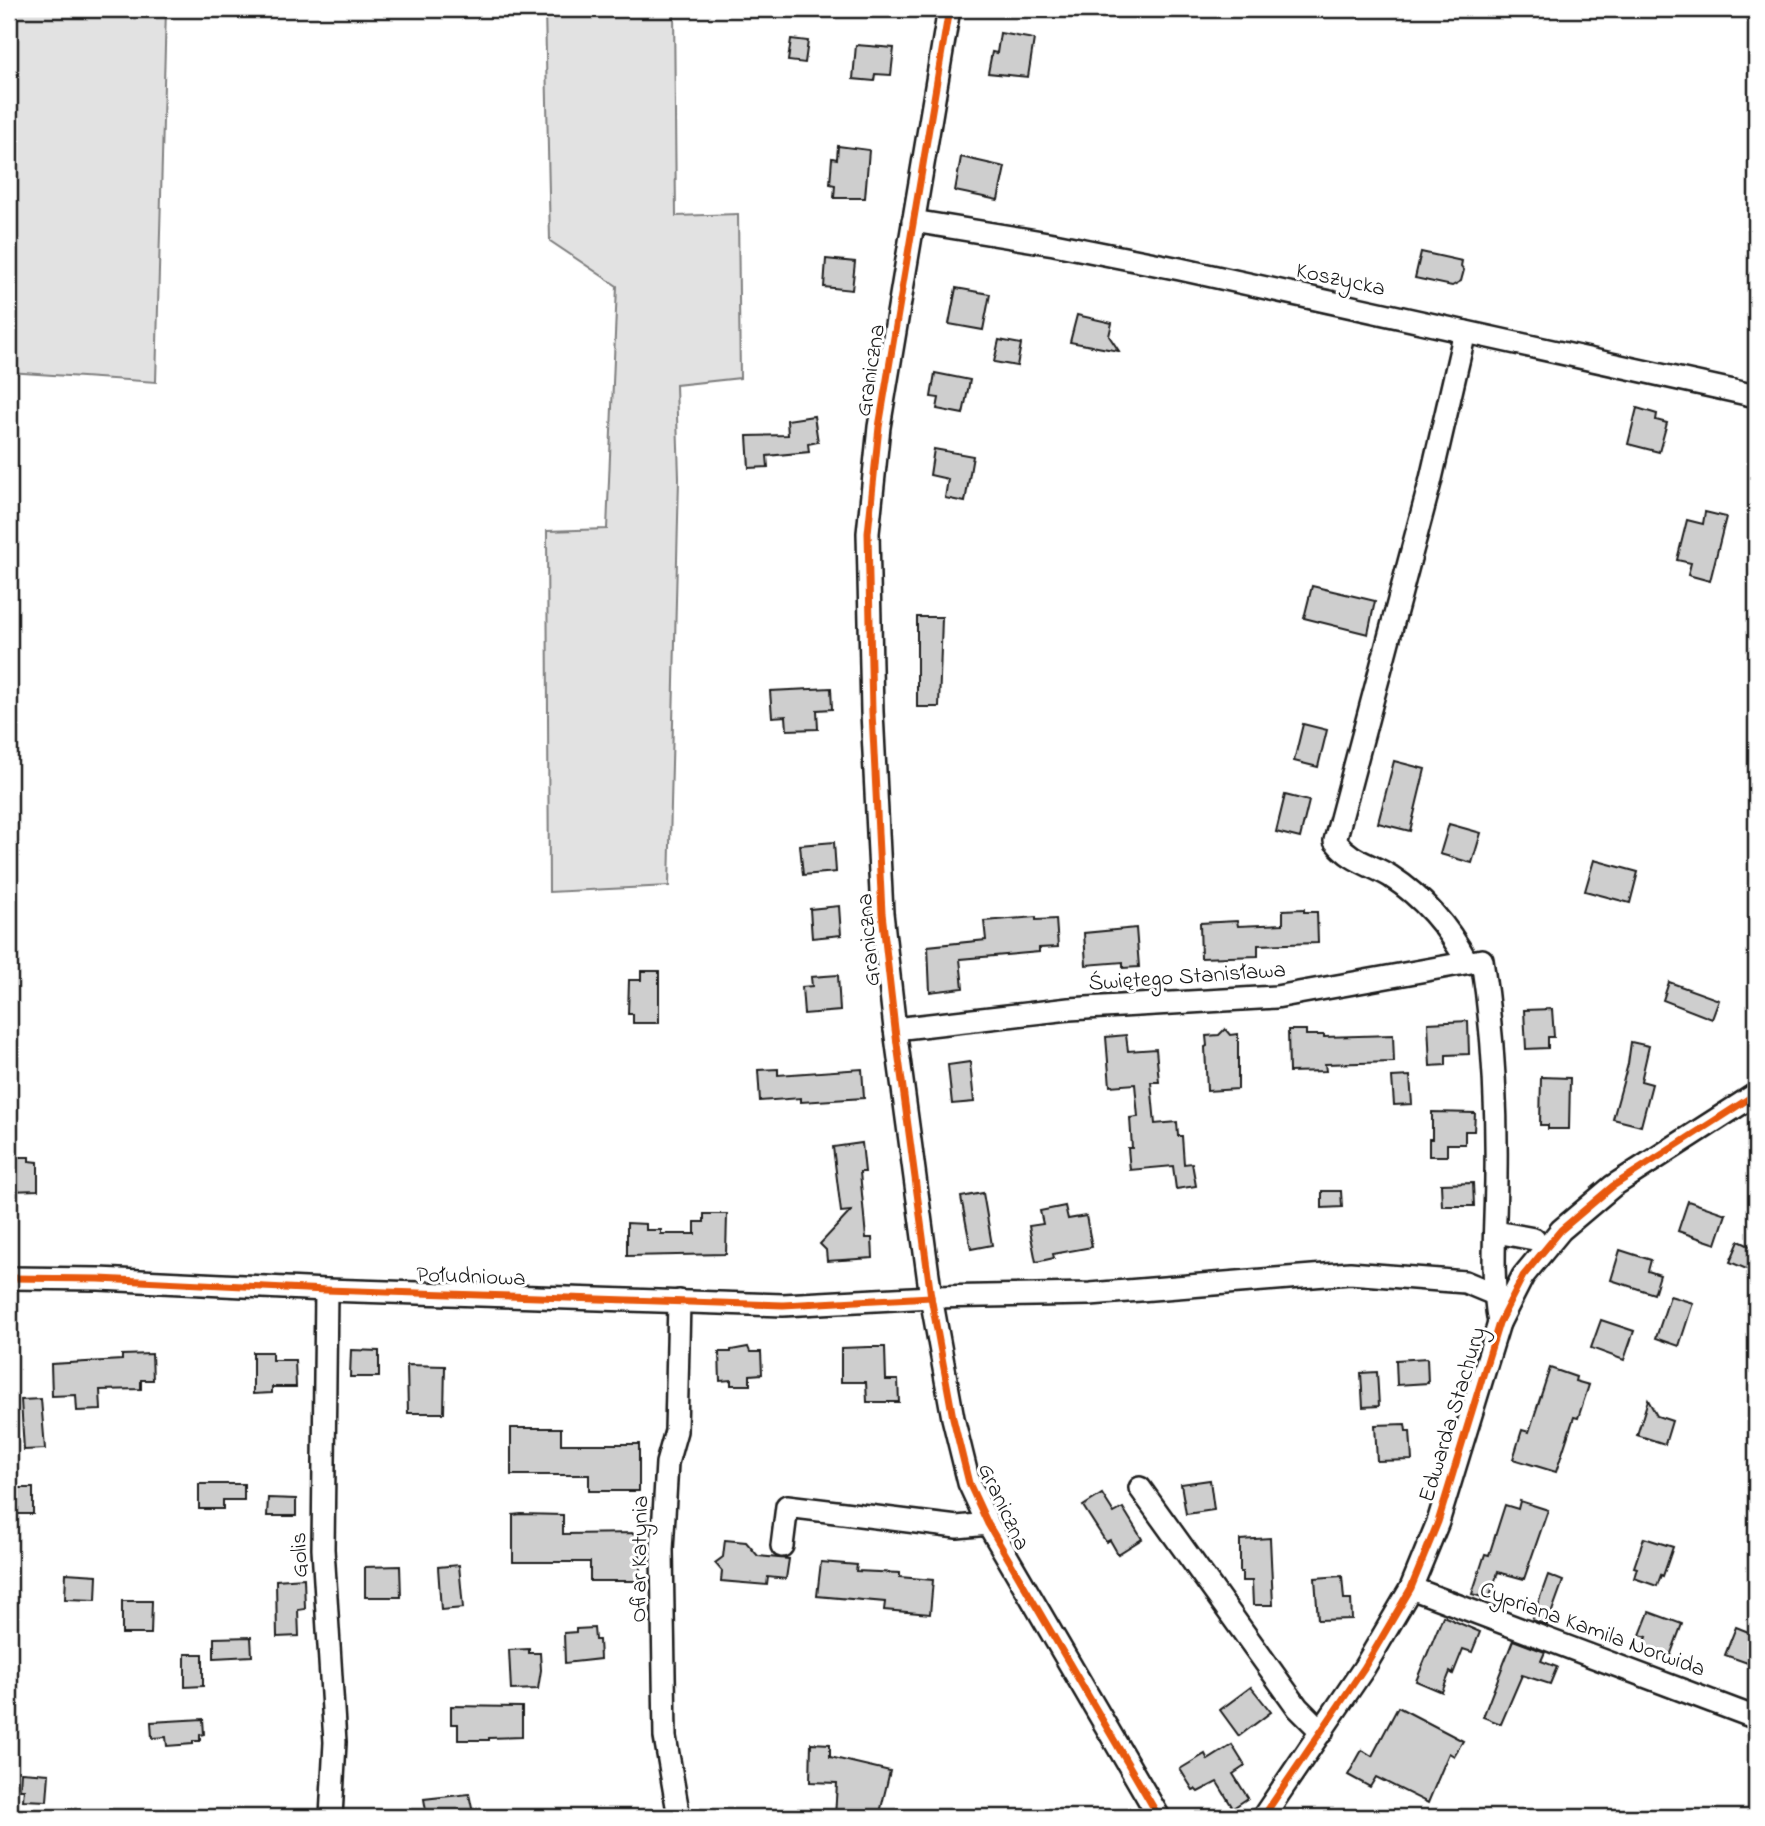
<svg xmlns="http://www.w3.org/2000/svg" width="1765" height="1826" viewBox="0 0 1765 1826" font-family="'Indie Flower',sans-serif">
<style>
.green{fill:#e2e2e2;stroke:#7f7f7f;stroke-width:2}
.building{fill:#cecece;stroke:#1c1c1c;stroke-width:2}
.lines{fill:none;stroke-linecap:round;stroke-linejoin:round}
.minor-casing{stroke:#1c1c1c;stroke-width:26}
.minor{stroke:#fff;stroke-width:21}
.cycleway-casing{stroke:#fff;stroke-width:11}
.cycleway{stroke:#e8590c;stroke-width:7}
.labels{text-anchor:middle;stroke-width:6;stroke-linejoin:round;paint-order:stroke}
.street-label{font-size:23px;fill:#1c1c1c;stroke:#fff}
</style>
<rect width="100%" height="100%" fill="#fff"/>
<filter id="ink" filterUnits="userSpaceOnUse"><feTurbulence type="fractalNoise" baseFrequency=".0143" numOctaves="2"/><feDisplacementMap in="SourceGraphic" scale="14" xChannelSelector="R" yChannelSelector="G"/><feConvolveMatrix kernelMatrix="1 2 1 2 8 2 1 2 1" color-interpolation-filters="sRGB"/></filter>
<g filter="url(#ink)">
<g class="green">
<polygon points="9,9 166,9 156,382 9,372"/>
<polygon points="545,9 674,9 676,216 738,214 740,378 676,385 679,478 669,886 549,892 547,531 607,529 617,286 550,241"/>
</g>
<g class="building">
<polygon points="1000,33 1034,39 1028,77 988,73 992,52 997,53"/>
<polygon points="791,39 808,41 805,63 788,61"/>
<polygon points="856,45 894,48 891,75 875,74 874,81 853,79"/>
<polygon points="838,146 869,150 865,198 834,198 835,185 830,184 832,158 837,159"/>
<polygon points="961,157 1005,167 998,200 955,191"/>
<polygon points="1421,252 1462,261 1461,266 1464,270 1461,281 1452,286 1415,278"/>
<polygon points="826,259 855,262 852,290 824,287"/>
<polygon points="956,288 990,294 983,330 949,324"/>
<polygon points="1077,315 1112,323 1109,336 1119,351 1070,342"/>
<polygon points="999,340 1021,344 1017,366 994,362"/>
<polygon points="935,373 970,380 963,414 937,409 939,398 931,397"/>
<polygon points="1637,408 1657,414 1656,420 1667,423 1659,452 1628,444"/>
<polygon points="814,416 818,442 808,444 809,452 767,456 768,467 749,468 747,436 788,435 787,420"/>
<polygon points="934,449 973,456 965,502 945,498 948,479 930,475"/>
<polygon points="1705,512 1726,517 1710,581 1688,575 1691,563 1677,560 1687,520 1703,524"/>
<polygon points="1312,586 1375,601 1368,634 1304,618"/>
<polygon points="917,617 942,617 939,707 917,707"/>
<polygon points="831,688 832,709 817,710 818,729 787,730 786,716 772,717 770,691"/>
<polygon points="1303,724 1327,730 1318,767 1294,761"/>
<polygon points="1394,761 1425,769 1410,831 1378,823"/>
<polygon points="1285,795 1309,801 1300,838 1276,832"/>
<polygon points="1449,824 1481,833 1472,863 1440,854"/>
<polygon points="834,842 836,872 803,875 800,845"/>
<polygon points="1594,860 1638,872 1630,903 1585,891"/>
<polygon points="839,906 841,935 812,938 810,909"/>
<polygon points="1304,909 1304,912 1317,912 1318,943 1258,945 1258,956 1201,958 1200,923 1237,921 1238,926 1283,924 1283,910"/>
<polygon points="1036,917 1036,920 1056,919 1058,947 1039,948 1039,952 960,959 963,988 930,992 928,946 986,940 984,921"/>
<polygon points="1136,928 1139,967 1123,968 1123,962 1086,965 1084,933"/>
<polygon points="641,971 659,971 659,1023 633,1023 633,1014 628,1014 629,980 641,980"/>
<polygon points="838,975 840,1011 804,1014 802,987 812,986 811,977"/>
<polygon points="1669,982 1719,1000 1712,1019 1663,1000"/>
<polygon points="1552,1009 1554,1037 1548,1037 1548,1048 1526,1049 1524,1010"/>
<polygon points="1468,1021 1469,1054 1446,1055 1446,1065 1430,1066 1428,1023"/>
<polygon points="1225,1029 1230,1035 1238,1034 1238,1089 1207,1091 1205,1047 1207,1046 1206,1036 1219,1035"/>
<polygon points="1288,1030 1306,1030 1306,1035 1324,1035 1324,1037 1393,1035 1394,1062 1325,1064 1326,1071 1289,1072"/>
<polygon points="1126,1035 1128,1051 1156,1049 1159,1082 1151,1082 1155,1124 1177,1122 1178,1136 1182,1136 1184,1164 1192,1163 1196,1186 1176,1189 1173,1166 1130,1170 1128,1148 1132,1148 1130,1118 1138,1117 1135,1084 1110,1086 1106,1037"/>
<polygon points="1631,1042 1649,1046 1641,1081 1652,1084 1641,1126 1613,1119 1628,1064"/>
<polygon points="970,1062 974,1102 952,1104 948,1065"/>
<polygon points="778,1069 778,1075 862,1069 864,1098 801,1102 801,1098 760,1101 758,1070"/>
<polygon points="1410,1076 1412,1104 1394,1105 1392,1077"/>
<polygon points="1541,1077 1570,1078 1569,1129 1548,1129 1548,1125 1540,1125"/>
<polygon points="1432,1112 1475,1113 1474,1131 1465,1131 1465,1144 1447,1144 1447,1156 1429,1156 1429,1139 1432,1139"/>
<polygon points="862,1143 865,1172 860,1172 866,1238 872,1238 873,1258 827,1261 826,1250 820,1244 851,1211 841,1212 833,1147"/>
<polygon points="9,1157 29,1157 29,1161 38,1162 38,1190 9,1191"/>
<polygon points="1473,1183 1474,1206 1442,1206 1441,1184"/>
<polygon points="1322,1191 1341,1191 1342,1207 1322,1208"/>
<polygon points="983,1193 992,1245 971,1249 961,1197"/>
<polygon points="1688,1201 1726,1214 1716,1244 1678,1231"/>
<polygon points="1065,1206 1068,1219 1086,1216 1092,1247 1053,1254 1054,1258 1036,1262 1029,1226 1043,1224 1040,1211"/>
<polygon points="704,1214 727,1214 726,1254 627,1256 627,1223 646,1224 646,1230 661,1230 661,1234 695,1234 695,1222 704,1222"/>
<polygon points="1739,1241 1756,1249 1756,1273 1730,1262"/>
<polygon points="1620,1250 1651,1260 1648,1271 1660,1275 1654,1294 1611,1280"/>
<polygon points="1670,1296 1693,1303 1679,1346 1656,1338"/>
<polygon points="1601,1320 1634,1331 1624,1360 1591,1348"/>
<polygon points="748,1347 750,1352 761,1352 762,1374 750,1375 750,1385 731,1385 731,1380 720,1381 719,1352 731,1352 731,1350"/>
<polygon points="869,1347 885,1347 886,1380 898,1380 899,1402 867,1402 866,1382 841,1382 841,1348"/>
<polygon points="351,1350 379,1351 379,1377 350,1377"/>
<polygon points="253,1352 272,1352 272,1360 295,1360 296,1387 272,1387 272,1393 253,1394"/>
<polygon points="152,1354 153,1380 141,1380 141,1389 100,1390 101,1410 77,1411 76,1395 52,1396 51,1364 122,1360 122,1355"/>
<polygon points="1427,1358 1428,1383 1397,1385 1396,1360"/>
<polygon points="407,1365 445,1366 444,1413 408,1413"/>
<polygon points="1550,1368 1576,1377 1575,1381 1589,1385 1578,1418 1574,1417 1556,1472 1513,1459 1522,1430 1529,1432"/>
<polygon points="1377,1372 1379,1406 1363,1407 1361,1373"/>
<polygon points="41,1399 45,1449 24,1450 21,1400"/>
<polygon points="1648,1400 1657,1416 1672,1421 1665,1444 1637,1435"/>
<polygon points="1405,1424 1406,1431 1410,1431 1412,1460 1377,1461 1375,1425"/>
<polygon points="511,1428 561,1428 561,1444 639,1444 639,1491 589,1491 589,1475 511,1475"/>
<polygon points="1210,1480 1214,1510 1186,1514 1181,1484"/>
<polygon points="199,1484 244,1484 244,1500 223,1500 223,1509 199,1509"/>
<rect x="9" y="1488" width="24" height="26"/>
<polygon points="1102,1494 1114,1513 1123,1508 1142,1539 1118,1554 1110,1540 1106,1542 1083,1506"/>
<polygon points="268,1498 296,1499 296,1516 267,1516"/>
<polygon points="1520,1501 1548,1510 1524,1579 1498,1572 1489,1599 1472,1594 1485,1554 1489,1555 1505,1505 1518,1509"/>
<polygon points="521,1514 563,1515 563,1534 640,1533 640,1581 590,1581 590,1562 513,1562 513,1515"/>
<polygon points="1270,1538 1273,1605 1253,1605 1252,1581 1242,1581 1242,1572 1240,1572 1240,1540"/>
<polygon points="1644,1538 1673,1547 1663,1576 1661,1575 1657,1586 1634,1578 1637,1568 1634,1567"/>
<polygon points="725,1540 746,1542 758,1556 789,1559 786,1579 768,1577 767,1585 721,1581 722,1571 715,1563 723,1557"/>
<polygon points="821,1562 857,1565 856,1571 900,1573 900,1577 933,1580 930,1614 884,1610 885,1602 817,1596"/>
<polygon points="459,1565 463,1608 441,1610 438,1567"/>
<polygon points="400,1566 401,1597 365,1597 365,1567"/>
<polygon points="66,1573 97,1575 96,1600 65,1599"/>
<polygon points="1548,1575 1563,1581 1547,1625 1532,1620"/>
<polygon points="1342,1576 1344,1599 1351,1599 1352,1619 1318,1620 1315,1578"/>
<polygon points="304,1578 305,1609 298,1610 299,1636 277,1637 276,1580"/>
<polygon points="122,1601 152,1601 151,1634 122,1634"/>
<polygon points="1649,1612 1682,1624 1670,1656 1643,1647 1647,1637 1640,1635"/>
<polygon points="1443,1616 1480,1632 1472,1652 1463,1649 1453,1674 1450,1672 1442,1692 1416,1681"/>
<polygon points="1736,1627 1756,1635 1756,1666 1725,1655"/>
<polygon points="594,1628 595,1640 599,1640 600,1659 565,1663 564,1633 576,1632 576,1629"/>
<polygon points="251,1637 252,1656 214,1658 214,1638"/>
<polygon points="1513,1640 1545,1652 1541,1661 1557,1667 1550,1684 1522,1675 1501,1724 1483,1717"/>
<polygon points="529,1649 529,1653 540,1653 541,1670 538,1689 511,1690 509,1650"/>
<polygon points="185,1654 203,1654 203,1686 185,1687"/>
<polygon points="1251,1687 1271,1712 1239,1736 1220,1710"/>
<polygon points="451,1706 522,1707 522,1737 489,1738 489,1740 458,1740 458,1724 451,1724"/>
<polygon points="1398,1707 1463,1741 1454,1756 1449,1753 1428,1803 1376,1777 1370,1787 1348,1775 1362,1750 1372,1756"/>
<polygon points="203,1719 204,1734 200,1735 200,1741 193,1741 193,1744 167,1746 166,1737 152,1738 151,1722"/>
<polygon points="811,1743 830,1744 830,1757 890,1771 879,1817 835,1817 837,1783 810,1782"/>
<polygon points="1232,1745 1245,1766 1233,1774 1248,1798 1233,1808 1217,1782 1198,1792 1195,1789 1193,1790 1180,1769 1205,1754 1208,1760"/>
<polygon points="21,1772 49,1774 47,1801 23,1800 24,1789 20,1789"/>
<polygon points="469,1794 473,1813 427,1817 424,1799"/>
</g>
<g class="lines">
<g class="minor-casing">
<g id="minor">
<polyline points="949,9 879,427 868,533 872,712 882,913 895,1029 931,1297 953,1418 969,1483 988,1524 1159,1817"/>
<polyline points="913,221 1054,244 1180,269 1756,396"/>
<path d="M 1465,332 L 1430,483 L 1335,841 C 1352,862 1368,863 1390,876 C 1424,898 1448,926 1467,962"/>
<path d="M 895,1029 L 1069,1009 L 1276,997 L 1482,960 C 1493,1031 1497,1102 1496,1174 C 1496,1223 1490,1274 1499,1323"/>
<polyline points="1496,1232 1534,1239"/>
<polyline points="9,1278 99,1279 326,1290 783,1305 931,1297 1090,1294 1350,1273 1465,1282 1494,1294"/>
<polyline points="326,1290 323,1549 335,1742 331,1817"/>
<polyline points="1140,1488 1298,1708 1322,1732"/>
<polyline points="782,1546 787,1506 957,1527 988,1524"/>
<polyline points="1411,1588 1756,1718"/>
<polyline points="679,1817 665,1737 662,1550 667,1463 676,1431 679,1301"/>
<polyline points="1263,1817 1364,1668 1411,1588 1438,1522 1499,1323 1523,1276 1561,1230 1613,1186 1756,1094"/>
</g>
</g>
<use href="#minor" class="minor"/>
<g class="cycleway-casing">
<g id="cycleway">
<polyline points="949,9 879,427 868,533 872,712 882,913 895,1029 931,1297 953,1418 969,1483 988,1524 1159,1817"/>
<polyline points="9,1278 99,1279 326,1290 783,1305 931,1297"/>
<polyline points="1263,1817 1364,1668 1411,1588 1438,1522 1499,1323 1523,1276 1561,1230 1613,1186 1756,1094"/>
</g>
</g>
<use href="#cycleway" class="cycleway"/>
</g>
</g>
<g class="labels">
<g class="street-label">
<text transform="translate(1341 278) rotate(12)" y="8">Koszycka</text>
<text transform="translate(869 370) rotate(-81)" y="8">Graniczna</text>
<text transform="translate(867 940) rotate(-95)" y="8">Graniczna</text>
<text transform="translate(1187 975) rotate(-4)" y="8">Świętego Stanisława</text>
<text transform="translate(471 1275) rotate(2)" y="8">Południowa</text>
<text transform="translate(1451 1414) rotate(-73)" y="8">Edwarda Stachury</text>
<text transform="translate(1005 1506) rotate(65)" y="8">Graniczna</text>
<text transform="translate(298 1555) rotate(-92)" y="8">Golis</text>
<text transform="translate(638 1559) rotate(-89)" y="8">Ofiar Katynia</text>
<text transform="translate(1593 1628) rotate(20)" y="8">Cypriana Kamila Norwida</text>
</g>
</g>
<rect width="1765" height="1826" fill="none" stroke="#fff" stroke-width="35"/>
<rect x="18" y="18" width="1730" height="1791" fill="none" stroke="#1c1c1c" stroke-width="2.5" filter="url(#ink)"/>
</svg>
